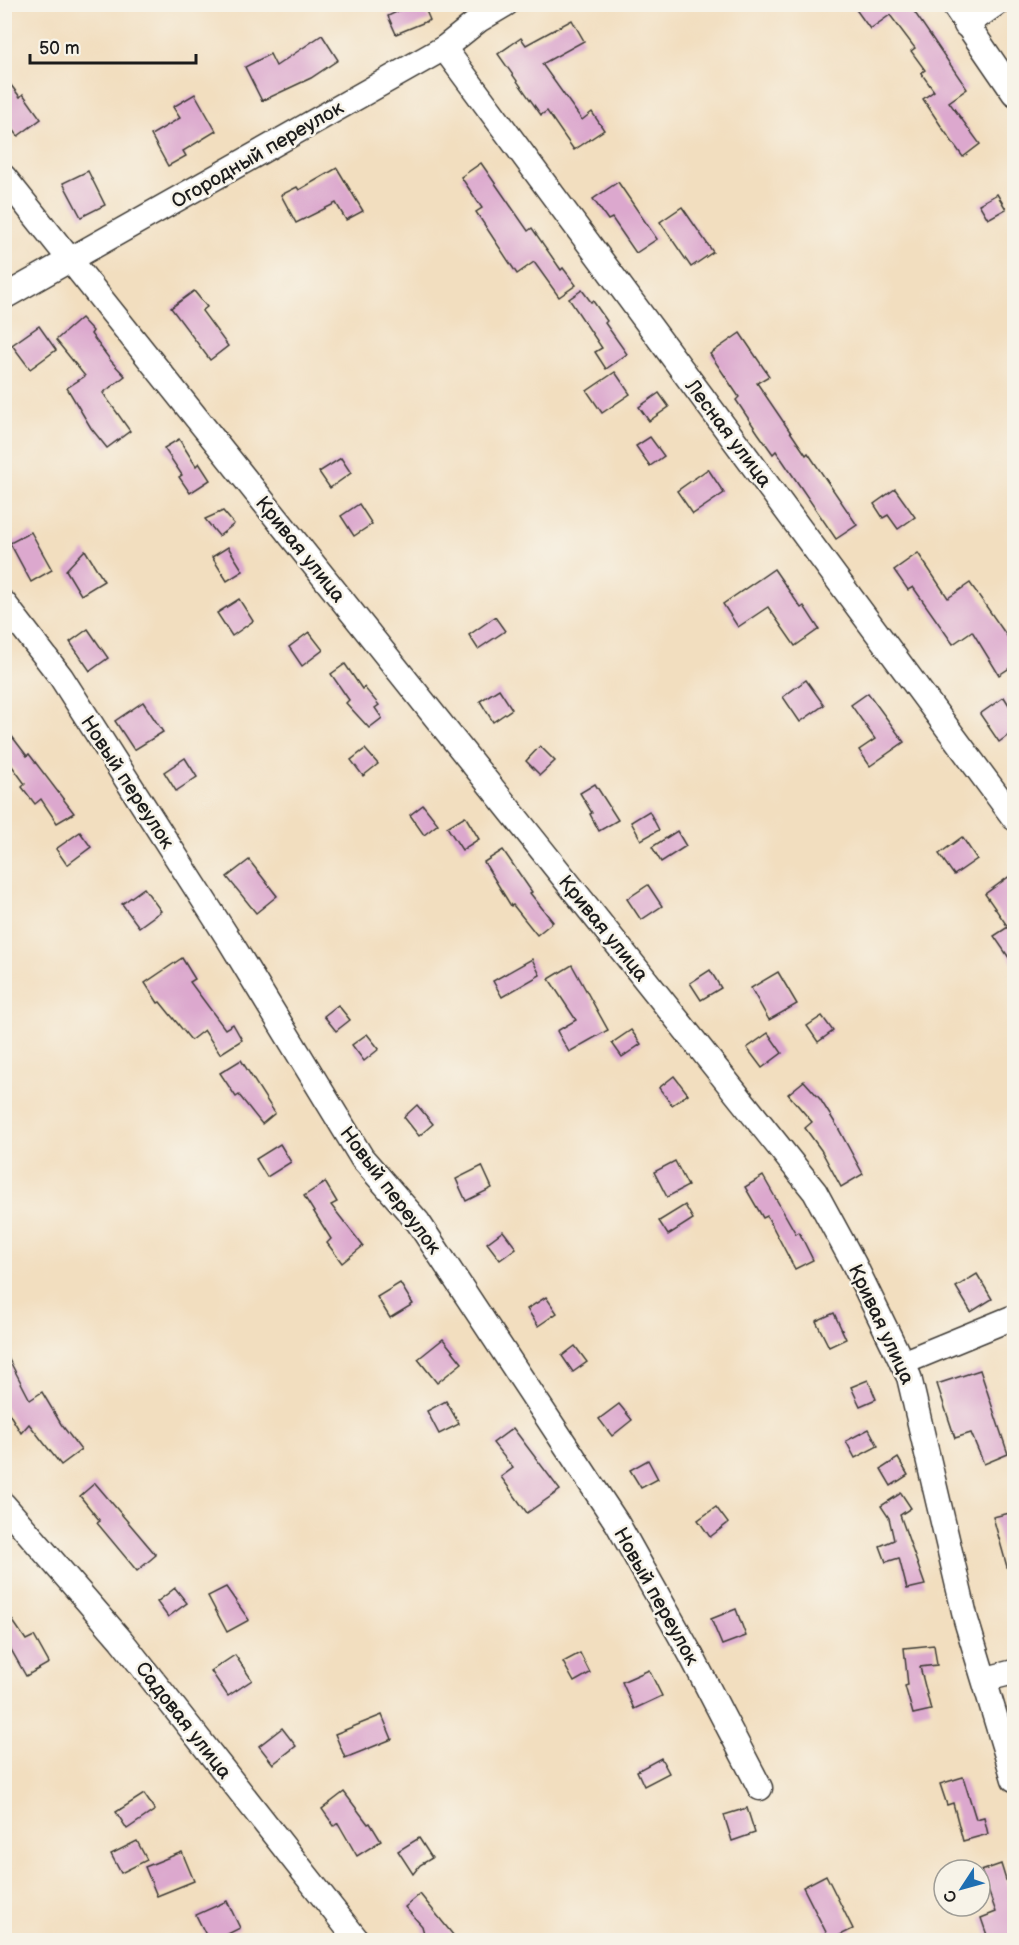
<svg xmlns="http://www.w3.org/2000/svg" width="1019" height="1945" viewBox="0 0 1019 1945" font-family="'Balsamiq Sans',sans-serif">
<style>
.building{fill:#dca8ce}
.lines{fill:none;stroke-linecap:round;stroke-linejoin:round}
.minor-casing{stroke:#3c3934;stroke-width:27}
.minor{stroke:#fff;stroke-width:24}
.labels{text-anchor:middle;stroke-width:5;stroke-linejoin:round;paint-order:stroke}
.street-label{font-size:20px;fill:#1c1c1c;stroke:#f7f3e8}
</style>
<rect width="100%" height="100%" fill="#f7f3e8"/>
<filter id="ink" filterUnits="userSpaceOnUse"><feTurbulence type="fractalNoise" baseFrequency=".0167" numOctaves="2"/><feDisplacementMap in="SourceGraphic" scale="12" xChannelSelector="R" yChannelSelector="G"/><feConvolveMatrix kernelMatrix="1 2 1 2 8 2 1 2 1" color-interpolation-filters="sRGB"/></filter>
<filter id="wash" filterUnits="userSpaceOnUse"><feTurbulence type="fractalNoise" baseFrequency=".008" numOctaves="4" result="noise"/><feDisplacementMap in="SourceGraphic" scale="24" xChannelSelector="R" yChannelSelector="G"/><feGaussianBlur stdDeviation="1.35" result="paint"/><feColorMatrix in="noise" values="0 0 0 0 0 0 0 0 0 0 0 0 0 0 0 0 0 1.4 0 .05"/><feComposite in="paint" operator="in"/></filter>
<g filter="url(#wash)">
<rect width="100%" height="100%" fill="#f2debf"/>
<g id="blocks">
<g class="building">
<polygon points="413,4 423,4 430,20 396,34 388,16"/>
<polygon points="852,4 909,4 967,89 949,102 980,144 963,157 943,129 923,99 934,91 921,73 925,70 911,51 915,48 890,15 870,29"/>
<polygon points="572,20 584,41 542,64 582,120 592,112 604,130 574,150 547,111 541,115 498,54 521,38 526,45"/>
<polygon points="322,35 338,60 311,78 262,101 245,67 270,54 276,66"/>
<polygon points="4,76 20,97 23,94 41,119 18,136 4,117"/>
<polygon points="195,94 216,131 183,151 186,156 168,166 151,135 180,118 173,107"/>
<polygon points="481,163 528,231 532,228 561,270 563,268 576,285 559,297 534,262 517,274 476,212 482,208 461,177"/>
<polygon points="337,168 363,211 346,220 336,203 296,223 281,195 297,187 299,190"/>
<polygon points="88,171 105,205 81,217 63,183"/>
<polygon points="618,182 657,239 636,253 612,218 608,220 593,199"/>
<polygon points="997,194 1006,209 988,219 979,204"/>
<polygon points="682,207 713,252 691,267 660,222"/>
<polygon points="582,290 591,302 593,301 607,321 605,323 627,354 606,369 595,352 602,348 569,299"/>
<polygon points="194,291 207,307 202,311 228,346 210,360 171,308"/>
<polygon points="81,318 93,331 91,334 111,361 125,376 103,393 130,431 107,448 91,428 67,388 85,376 56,340"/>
<polygon points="39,326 56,350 30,369 12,345"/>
<polygon points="740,333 769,376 757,383 806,455 808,453 857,525 836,539 776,451 773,454 758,433 736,400 739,397 710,354"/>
<polygon points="615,372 630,394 602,413 587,391"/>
<polygon points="659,393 669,407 649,421 639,407"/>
<polygon points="650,437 664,456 650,466 636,446"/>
<polygon points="179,439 196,466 199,463 210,480 190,493 179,477 182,475 164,448"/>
<polygon points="341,458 351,473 330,488 319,472"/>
<polygon points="708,469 724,493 693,514 677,491"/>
<polygon points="895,489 915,517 898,529 888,515 883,518 874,504"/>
<polygon points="359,504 372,524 354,536 341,516"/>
<polygon points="223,511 234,524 219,536 205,519"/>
<polygon points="31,532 52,570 31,582 10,543"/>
<polygon points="228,547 243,571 227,581 212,557"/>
<polygon points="85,550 104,581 81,595 66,570"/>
<polygon points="918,553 948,598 970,583 1014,646 1014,665 999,675 972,631 953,644 913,587 908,590 894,570"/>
<polygon points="774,569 801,608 804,606 819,629 795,646 768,607 738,627 723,604"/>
<polygon points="239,599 253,621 232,636 217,613"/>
<polygon points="495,617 505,631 478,649 469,635"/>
<polygon points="88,629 108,658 90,671 70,642"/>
<polygon points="309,632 323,650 302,666 289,647"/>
<polygon points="345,664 362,689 364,687 379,705 375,708 382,718 369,728 346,703 349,700 331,674"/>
<polygon points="806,680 824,705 800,722 783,697"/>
<polygon points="499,689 512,709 493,722 480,701"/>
<polygon points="868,693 904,742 870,766 859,750 875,739 851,705"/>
<polygon points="1004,697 1014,713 1014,731 999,742 980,714"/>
<polygon points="143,702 163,732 134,750 115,721"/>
<polygon points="4,726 27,756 29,754 74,813 57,823 41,799 35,804 22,787 25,784 4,755"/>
<polygon points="540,746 555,761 540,775 526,761"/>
<polygon points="365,749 378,764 363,776 351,760"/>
<polygon points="185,758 197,777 176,791 164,772"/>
<polygon points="595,784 618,820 599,831 590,814 592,813 580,793"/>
<polygon points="423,805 438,824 424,835 410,815"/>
<polygon points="649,811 659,830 641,840 631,822"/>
<polygon points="465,816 479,839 462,850 447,827"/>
<polygon points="677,831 686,846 661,862 652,847"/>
<polygon points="80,832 91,847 67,865 56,849"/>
<polygon points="962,837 977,859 954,875 939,854"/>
<polygon points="503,850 532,892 530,893 553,922 537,935 513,905 511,906 484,862"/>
<polygon points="249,860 277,896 256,913 227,877"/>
<polygon points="1014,873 1014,965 994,936 1008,927 985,894"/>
<polygon points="648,885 662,906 641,920 627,899"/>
<polygon points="144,888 161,911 139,927 122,904"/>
<polygon points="182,958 195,979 190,982 225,1029 233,1024 242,1040 220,1054 204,1030 191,1040 160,1002 158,1003 145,983"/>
<polygon points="532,959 540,975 502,997 493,981"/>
<polygon points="572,965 608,1030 569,1052 557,1031 576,1020 549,979"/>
<polygon points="710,970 721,988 701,1000 690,983"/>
<polygon points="778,972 797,1004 769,1020 751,988"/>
<polygon points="338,1005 350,1020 336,1031 324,1016"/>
<polygon points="822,1016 833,1031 818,1042 807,1026"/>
<polygon points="631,1030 641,1044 622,1057 612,1043"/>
<polygon points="768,1033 782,1053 762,1068 747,1048"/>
<polygon points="367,1034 379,1049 364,1061 352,1045"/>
<polygon points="241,1060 275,1113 262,1124 239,1095 236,1097 220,1073"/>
<polygon points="674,1076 688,1094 672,1105 659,1088"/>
<polygon points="804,1081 820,1099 837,1126 863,1174 841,1187 821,1150 805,1128 812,1122 788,1094"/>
<polygon points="417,1105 433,1124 419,1136 404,1117"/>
<polygon points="280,1144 291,1162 267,1177 256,1159"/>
<polygon points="675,1161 688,1186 667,1197 654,1172"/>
<polygon points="482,1166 492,1188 466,1201 456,1179"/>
<polygon points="763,1176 796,1234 799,1232 813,1260 795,1269 767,1216 763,1218 745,1187"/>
<polygon points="325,1182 337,1202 331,1205 363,1246 342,1263 327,1243 331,1239 304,1196"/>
<polygon points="685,1205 693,1219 668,1235 659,1221"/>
<polygon points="503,1231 516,1248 500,1260 487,1243"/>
<polygon points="977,1274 992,1299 971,1312 956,1287"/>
<polygon points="400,1283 413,1304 390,1318 377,1297"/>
<polygon points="546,1297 557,1313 538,1326 527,1309"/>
<polygon points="834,1313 846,1339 829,1347 816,1321"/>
<polygon points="443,1339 462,1363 437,1383 418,1359"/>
<polygon points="575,1346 587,1362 573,1372 562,1356"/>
<polygon points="4,1350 30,1400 42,1392 61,1424 81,1450 61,1465 29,1424 21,1433 4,1405"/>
<polygon points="980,1370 1008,1454 984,1464 971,1433 955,1438 937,1384"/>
<polygon points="868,1380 876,1399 860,1406 851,1387"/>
<polygon points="446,1401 459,1424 439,1434 427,1411"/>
<polygon points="619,1404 632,1420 612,1436 599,1419"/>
<polygon points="513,1428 560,1490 527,1513 501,1477 513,1468 493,1443"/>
<polygon points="869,1429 878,1446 855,1458 846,1441"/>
<polygon points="898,1458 908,1475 891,1486 881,1469"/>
<polygon points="648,1460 658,1479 641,1488 630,1470"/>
<polygon points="95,1483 156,1555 137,1571 97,1523 100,1521 80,1496"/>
<polygon points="901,1493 911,1508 900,1515 925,1585 907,1589 899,1558 886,1562 880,1546 894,1540 889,1518 881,1506"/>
<polygon points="716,1507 728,1523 710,1537 698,1520"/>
<polygon points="1014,1512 1014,1573 1009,1574 993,1517"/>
<polygon points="226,1587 249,1620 227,1632 208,1596"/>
<polygon points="175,1588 187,1603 168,1617 157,1602"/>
<polygon points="4,1608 26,1640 34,1636 49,1663 26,1676 4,1637"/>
<polygon points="736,1609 746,1636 722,1645 711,1619"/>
<polygon points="934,1645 937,1665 920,1667 931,1710 913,1714 905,1686 908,1685 904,1648"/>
<polygon points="580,1653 590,1673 574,1682 563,1662"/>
<polygon points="235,1655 252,1680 228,1696 211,1671"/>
<polygon points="649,1670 662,1696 634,1709 622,1682"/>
<polygon points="382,1715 392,1739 345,1758 335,1734"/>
<polygon points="282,1728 296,1746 273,1764 259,1746"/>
<polygon points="661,1758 669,1773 644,1786 637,1771"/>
<polygon points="963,1777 976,1819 984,1817 988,1834 963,1841 953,1803 947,1805 940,1784"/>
<polygon points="344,1792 368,1824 370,1823 381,1841 357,1856 338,1823 334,1826 322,1809"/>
<polygon points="144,1794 155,1810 127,1829 116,1812"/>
<polygon points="747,1808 755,1833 732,1841 724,1815"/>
<polygon points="419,1838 432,1858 420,1865 413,1874 398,1851"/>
<polygon points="137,1841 147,1860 121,1873 111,1854"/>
<polygon points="182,1852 194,1881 157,1896 145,1867"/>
<polygon points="1001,1864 1014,1906 1014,1941 1006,1941 1004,1936 989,1941 981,1918 996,1912 981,1871"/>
<polygon points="826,1875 853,1929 830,1940 803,1887"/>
<polygon points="420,1894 458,1941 426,1941 422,1926 405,1907"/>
<polygon points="227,1901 240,1928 214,1941 209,1941 196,1915"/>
</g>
</g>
</g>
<g filter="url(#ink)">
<use href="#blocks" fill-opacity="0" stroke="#3c3934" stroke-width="1.5"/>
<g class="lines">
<g class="minor-casing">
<g id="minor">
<polyline points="953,4 1014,93"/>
<polyline points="966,25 996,4"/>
<polyline points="444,48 1014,818"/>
<polyline points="4,177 815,1192 854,1264 909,1377 966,1620 1014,1779"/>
<polyline points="4,297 444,48 479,20 506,4"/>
<polyline points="4,603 61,677 228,938 362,1158 418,1222 617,1523 691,1655 760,1788"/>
<polyline points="902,1363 1014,1317"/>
<polyline points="4,1505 121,1640 357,1940"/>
<polyline points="986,1679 1014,1672"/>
</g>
</g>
<use href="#minor" class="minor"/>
</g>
</g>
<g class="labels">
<g class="street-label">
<text transform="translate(257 154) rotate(-30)" y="7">Огородный переулок</text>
<text transform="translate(729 433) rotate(53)" y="7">Лесная улица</text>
<text transform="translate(301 549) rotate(51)" y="7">Кривая улица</text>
<text transform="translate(128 782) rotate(57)" y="7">Новый переулок</text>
<text transform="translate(604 928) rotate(51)" y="7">Кривая улица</text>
<text transform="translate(391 1190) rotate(53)" y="7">Новый переулок</text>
<text transform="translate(882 1324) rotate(65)" y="7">Кривая улица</text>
<text transform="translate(657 1596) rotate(61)" y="7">Новый переулок</text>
<text transform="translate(184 1720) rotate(52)" y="7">Садовая улица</text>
</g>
</g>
<rect width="1019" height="1945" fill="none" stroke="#f7f3e8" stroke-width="24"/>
<g transform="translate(962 1888) rotate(234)"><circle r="28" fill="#f7f3e8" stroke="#9f9d96" stroke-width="1.5"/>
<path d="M0-4.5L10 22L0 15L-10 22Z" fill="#1f6fb2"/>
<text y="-9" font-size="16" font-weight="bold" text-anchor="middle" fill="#1c1c1c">С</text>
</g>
<path d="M30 54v9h166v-9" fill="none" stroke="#1c1c1c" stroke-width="3"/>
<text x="39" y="54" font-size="18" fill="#1c1c1c" stroke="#f7f3e8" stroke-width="4.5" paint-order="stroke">50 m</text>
</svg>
